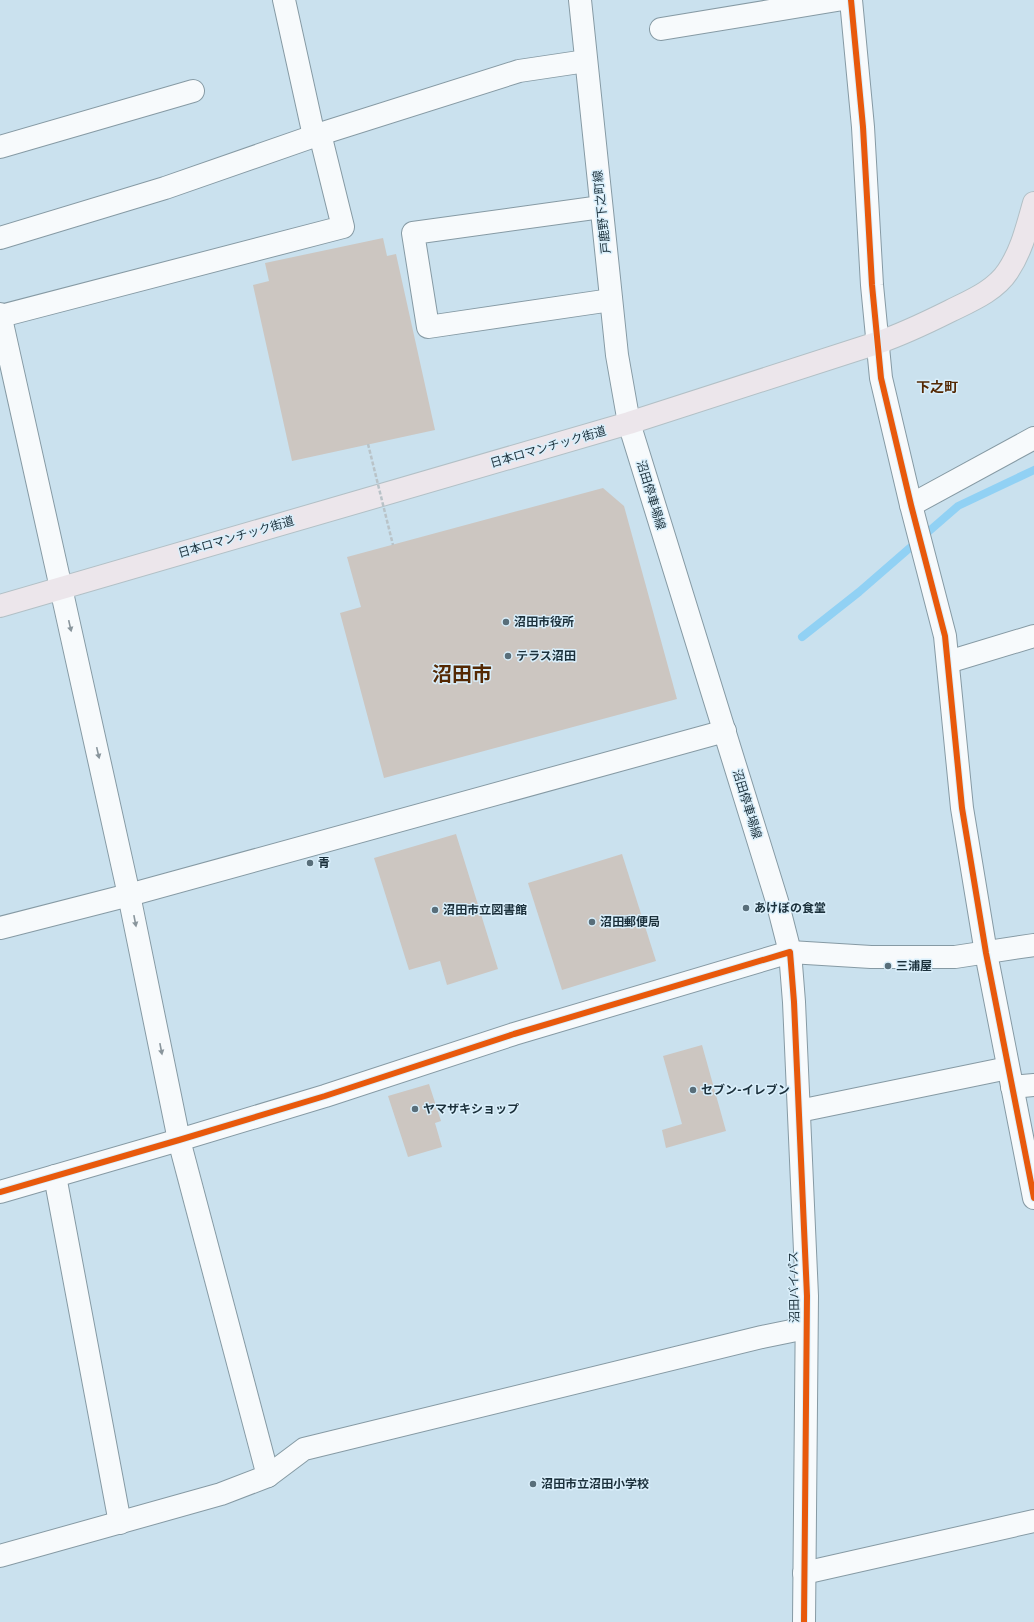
<svg xmlns="http://www.w3.org/2000/svg" width="1034" height="1622" viewBox="0 0 1034 1622" font-family="Quicksand,'Noto Sans JP',sans-serif">
<style>
.lines{fill:none;stroke-linecap:round;stroke-linejoin:round}
.stream{stroke:#91d1f4;stroke-width:8}
.building{fill:#ccc6c1}
.street-casing{stroke:#869aa4;stroke-width:24}
.secondary-casing{stroke:#869aa4;stroke-width:24}
.highway-casing{stroke:#b2c0c6;stroke-width:24}
.street{stroke:#f7fafc;stroke-width:22}
.secondary{stroke:#f7fafc;stroke-width:22}
.highway{stroke:#ece6eb;stroke-width:22}
.path-bridge{stroke:#b9c3c8;stroke-width:2.5;stroke-dasharray:4 2;stroke-linecap:butt}
.cycleway-casing{stroke:#daeffb;stroke-width:8}
.cycleway{stroke:#e8590c;stroke-width:6}
.oneway{fill:#89959c}
.poi-dot{fill:#586e7a;stroke:#daeffb;stroke-width:1.5}
.labels{text-anchor:middle;stroke-width:3;stroke-linejoin:round;paint-order:stroke}
.street-label{font-size:12px;fill:#1b303b;stroke:#daeffb}
.poi-label{font-size:12px;font-weight:bold;fill:#1b303b;stroke:#daeffb;text-anchor:start}
.quarter-label{font-size:14px;font-weight:bold;fill:#542803;stroke:#daeffb}
.town-label{font-size:20px;font-weight:bold;fill:#542803;stroke:#daeffb}
</style>
<rect width="100%" height="100%" fill="#cae1ee"/>
<g class="lines">
<polyline class="stream" points="802,637 859,592 958,506 1034,470"/>
</g>
<g class="building">
<polygon points="383,238 387,256 396,254 435,430 292,461 253,285 269,281 265,263"/>
<polygon points="603,488 624,506 677,699 384,778 340,613 361,607 347,557"/>
<polygon points="456,834 498,969 447,985 440,961 409,970 374,858"/>
<polygon points="622,854 656,961 562,990 528,883"/>
<polygon points="702,1045 726,1131 666,1148 662,1130 682,1124 663,1056"/>
<polygon points="429,1084 441,1121 435,1123 442,1147 408,1157 388,1096"/>
</g>
<g class="lines">
<g class="street-casing">
<g id="street">
<polyline points="284,0 314,136"/>
<polyline points="851,0 863,127 872,285 881,378 911,505 945,636 962,808 986,953 1034,1198"/>
<polyline points="661,29 837,0"/>
<polyline points="0,147 193,91"/>
<polyline points="601,207 413,233 428,327 611,300"/>
<polyline points="0,238 165,188 320,134 519,71 586,61"/>
<polyline points="1,316 343,227 320,134"/>
<polyline points="911,505 1034,438"/>
<polyline points="61,588 129,895 179,1140"/>
<polyline points="948,662 1034,636"/>
<polyline points="0,928 129,895 725,731"/>
<polyline points="1012,1087 1034,1085"/>
<polyline points="799,1111 1008,1068"/>
<polyline points="55,1176 120,1523"/>
</g>
</g>
<g class="secondary-casing">
<g id="secondary">
<polyline points="580,0 617,355 629,423 777,901 790,952 794,1002 807,1296 804,1622"/>
<polyline points="0,314 61,588"/>
<polyline points="179,1140 268,1476"/>
<polyline points="0,1192 179,1140 325,1096 514,1034 790,952 871,957 955,957 1034,945"/>
<polyline points="0,1556 221,1494 268,1476 304,1449 762,1337 806,1328"/>
<polyline points="804,1573 1034,1521"/>
</g>
</g>
<g class="highway-casing">
<path id="highway" d="M 0,606 L 629,423 L 877,343 C 903,334 926,323 950,311 C 970,301 995,291 1008,271 C 1022,250 1027,227 1034,203"/>
</g>
<use href="#street" class="street"/>
<use href="#secondary" class="secondary"/>
<use href="#highway" class="highway"/>
<polyline class="path-bridge" points="368,444 393,545"/>
<g class="cycleway-casing">
<g id="cycleway">
<polyline points="851,0 863,127 872,285 881,378 911,505 945,636 962,808 986,953 1034,1198"/>
<polyline points="0,1192 179,1140 325,1096 514,1034 790,952 794,1002 807,1296 804,1622"/>
</g>
</g>
<use href="#cycleway" class="cycleway"/>
</g>
<defs><path id="oneway-solid" d="M-6-.8H1V-3.2L6.5 0L1 3.2V.8H-6Z"/></defs>
<g class="oneway">
<use href="#oneway-solid" transform="translate(70 626) rotate(77)"/>
<use href="#oneway-solid" transform="translate(98 753) rotate(77)"/>
<use href="#oneway-solid" transform="translate(135 921) rotate(79)"/>
<use href="#oneway-solid" transform="translate(161 1049) rotate(79)"/>
</g>
<g class="poi-dot">
<circle cx="506" cy="622" r="4"/>
<circle cx="508" cy="656" r="4"/>
<circle cx="310" cy="863" r="4"/>
<circle cx="746" cy="908" r="4"/>
<circle cx="435" cy="910" r="4"/>
<circle cx="592" cy="922" r="4"/>
<circle cx="888" cy="966" r="4"/>
<circle cx="693" cy="1090" r="4"/>
<circle cx="415" cy="1109" r="4"/>
<circle cx="533" cy="1484" r="4"/>
</g>
<g class="labels">
<g class="street-label">
<text transform="translate(602 212) rotate(-96)" y="4">戸鹿野下之町線</text>
<text transform="translate(548 447) rotate(-16)" y="4">日本ロマンチック街道</text>
<text transform="translate(651 495) rotate(73)" y="4">沼田停車場線</text>
<text transform="translate(236 537) rotate(-16)" y="4">日本ロマンチック街道</text>
<text transform="translate(747 804) rotate(73)" y="4">沼田停車場線</text>
<text transform="translate(794 1287) rotate(-91)" y="4">沼田バイパス</text>
</g>
<g class="poi-label">
<text x="514" y="626">沼田市役所</text>
<text x="516" y="660">テラス沼田</text>
<text x="318" y="867">青</text>
<text x="754" y="912">あけぼの食堂</text>
<text x="443" y="914">沼田市立図書館</text>
<text x="600" y="926">沼田郵便局</text>
<text x="896" y="970">三浦屋</text>
<text x="701" y="1094">セブン-イレブン</text>
<text x="423" y="1113">ヤマザキショップ</text>
<text x="541" y="1488">沼田市立沼田小学校</text>
</g>
<g class="quarter-label">
<text x="937" y="392">下之町</text>
</g>
<g class="town-label">
<text x="462" y="681">沼田市</text>
</g>
</g>
</svg>
